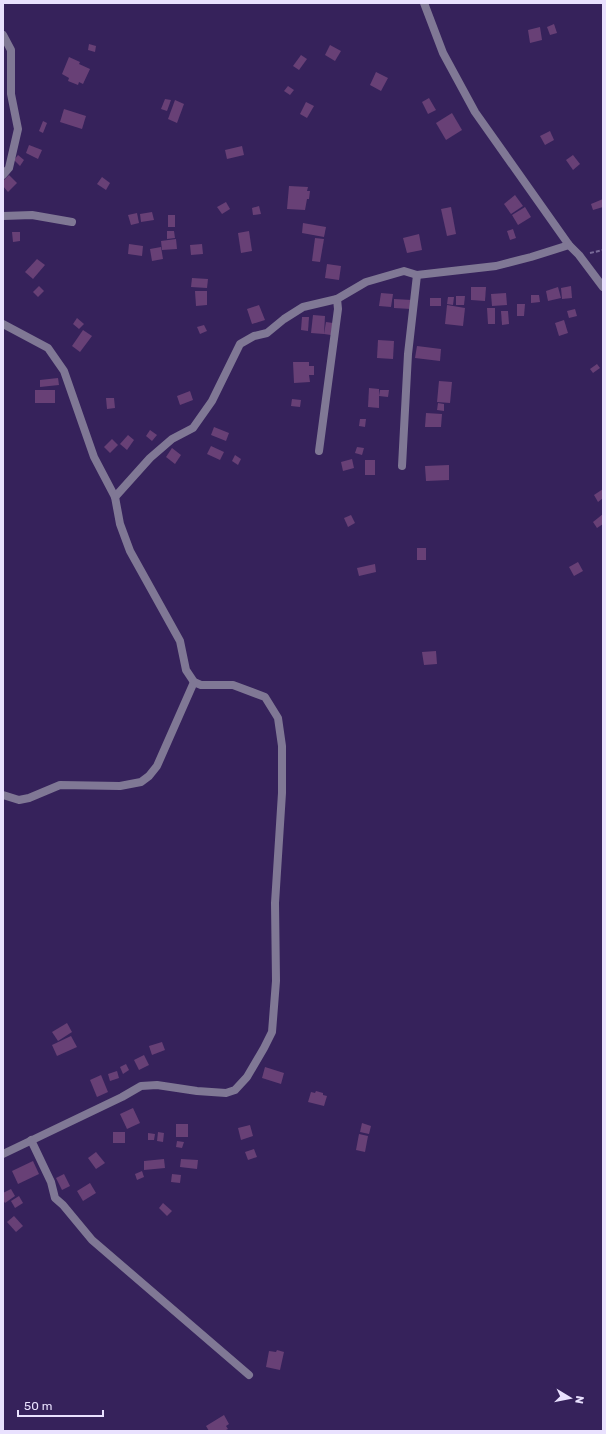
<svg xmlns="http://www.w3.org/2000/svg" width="606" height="1434" viewBox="0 0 606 1434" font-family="Rubik,sans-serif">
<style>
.building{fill:#684076}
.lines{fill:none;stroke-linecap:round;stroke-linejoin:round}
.path{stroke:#796a98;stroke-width:2;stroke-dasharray:4 2;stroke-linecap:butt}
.minor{stroke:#807895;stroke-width:8}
</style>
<rect width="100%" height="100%" fill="#36225b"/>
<g class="building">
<polygon points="554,24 557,33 550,35 547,27"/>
<polygon points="540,27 542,40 530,43 528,30"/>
<polygon points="89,44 96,46 95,52 88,50"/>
<polygon points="330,45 341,51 335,61 325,55"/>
<polygon points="301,55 307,59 299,70 293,66"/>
<polygon points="69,57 80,62 79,64 90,69 83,84 79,82 78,85 68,81 69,78 62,74"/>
<polygon points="376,72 388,78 381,91 370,85"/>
<polygon points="288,86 294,90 290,95 284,91"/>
<polygon points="429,98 436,110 428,114 422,102"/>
<polygon points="165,99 171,100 167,111 161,109"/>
<polygon points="175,100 184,104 177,123 168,119"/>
<polygon points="306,102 314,106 307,118 300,114"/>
<polygon points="64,109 86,116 82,129 60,122"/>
<polygon points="452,113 462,130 446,140 436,123"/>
<polygon points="43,121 47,123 43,133 39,131"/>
<polygon points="550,131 554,140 545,145 540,136"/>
<polygon points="29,145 42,150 38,159 26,153"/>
<polygon points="242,146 244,155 227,159 225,150"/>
<polygon points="18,155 24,160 20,166 14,160"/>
<polygon points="573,155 580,164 573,170 566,160"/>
<polygon points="9,175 17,183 8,192 3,186 3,181"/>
<polygon points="102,177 110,183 106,190 97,184"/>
<polygon points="289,186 308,187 307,191 310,191 309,199 307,199 305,210 287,209"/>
<polygon points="515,195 523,206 511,214 504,204"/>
<polygon points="603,199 603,207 593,210 591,204"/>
<polygon points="226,202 230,209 222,214 217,207"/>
<polygon points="259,206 261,214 253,215 252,208"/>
<polygon points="451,207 456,234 447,236 441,209"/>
<polygon points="525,207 531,217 518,225 512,215"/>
<polygon points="152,212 154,220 141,222 140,214"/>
<polygon points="137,213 139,223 131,225 128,215"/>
<rect x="168" y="215" width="7" height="12"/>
<polygon points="303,223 326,227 324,237 302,233"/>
<polygon points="513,229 516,238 510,240 507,231"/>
<polygon points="167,231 174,231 175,238 167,239"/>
<polygon points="249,231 252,251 241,253 238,233"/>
<polygon points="12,232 20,232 20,241 13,242"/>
<polygon points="419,234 422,250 407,253 403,238"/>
<polygon points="315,238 324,239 320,262 312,261"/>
<polygon points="176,239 177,249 162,250 161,241"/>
<polygon points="129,244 143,246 142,256 128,254"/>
<polygon points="202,244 203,254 191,255 190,245"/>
<polygon points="161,247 163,259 152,261 150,249"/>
<polygon points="37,259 45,265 33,279 25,272"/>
<polygon points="327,264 341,266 339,280 325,278"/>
<polygon points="192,278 208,279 207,288 191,287"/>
<polygon points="39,286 44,291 38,297 33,292"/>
<polygon points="571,286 572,298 562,299 561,288"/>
<polygon points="471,287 486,287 485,301 471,300"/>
<polygon points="558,287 561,298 548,301 546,291"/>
<polygon points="195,291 207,291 207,305 196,306"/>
<polygon points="381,293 393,294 391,307 379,306"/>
<polygon points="506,293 507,305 492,306 491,294"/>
<polygon points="531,295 539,295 540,302 531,303"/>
<polygon points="456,296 465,296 464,305 456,305"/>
<polygon points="448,297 454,297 453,305 447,304"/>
<rect x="430" y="298" width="11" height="8"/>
<polygon points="394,299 412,300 411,309 394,308"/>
<polygon points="517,304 525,304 524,316 517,316"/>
<polygon points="259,305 265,320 252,324 247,309"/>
<polygon points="447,305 465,308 463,326 445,324"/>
<polygon points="487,308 495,308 495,324 488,324"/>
<polygon points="575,309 577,316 569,318 567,311"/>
<polygon points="501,311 508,311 509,324 502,325"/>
<polygon points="313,315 325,316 324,334 311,333"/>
<polygon points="302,317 309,317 308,331 301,330"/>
<polygon points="77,318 84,324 79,329 73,324"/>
<polygon points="564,320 568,333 559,336 555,323"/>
<polygon points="326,322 333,323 331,335 324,334"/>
<polygon points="204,325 207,331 200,334 197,327"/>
<polygon points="83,330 92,336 80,352 72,346"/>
<polygon points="378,340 394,341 393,359 377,358"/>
<polygon points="417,346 441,349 440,361 415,358"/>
<polygon points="293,362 309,362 309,366 314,366 314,375 309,375 310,382 294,383"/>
<polygon points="597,364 600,368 593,373 590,369"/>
<polygon points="58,378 59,385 40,387 40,380"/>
<polygon points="439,381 452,382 450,403 437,402"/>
<polygon points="369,388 379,389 379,408 368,407"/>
<rect x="35" y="390" width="20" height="13"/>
<polygon points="380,390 389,390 388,397 379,396"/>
<polygon points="190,391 193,400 180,405 177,396"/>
<polygon points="106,398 114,398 115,408 107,409"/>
<polygon points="292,399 301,400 300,407 291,406"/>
<polygon points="438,403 444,404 444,411 437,410"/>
<polygon points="426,413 442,414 441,427 425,427"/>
<polygon points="360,419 366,419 365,427 359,426"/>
<polygon points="214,427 229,433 226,441 211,435"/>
<polygon points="150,430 157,435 152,441 146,436"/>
<polygon points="128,435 134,440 127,450 120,444"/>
<polygon points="112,439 118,445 110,453 104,447"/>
<polygon points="211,446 224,452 220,460 207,454"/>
<polygon points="357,447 364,448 362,455 355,453"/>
<polygon points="172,448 181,455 175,464 166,457"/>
<polygon points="235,455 241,459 238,465 232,461"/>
<polygon points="352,459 354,468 343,471 341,462"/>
<rect x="365" y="460" width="10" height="15"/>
<polygon points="449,465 449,480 426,481 425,466"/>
<polygon points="603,489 603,498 598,502 594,495"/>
<polygon points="603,514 603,524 597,528 593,522"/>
<polygon points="351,515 355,523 348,527 344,518"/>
<rect x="417" y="548" width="9" height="12"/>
<polygon points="578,562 583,571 574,576 569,567"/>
<polygon points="375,564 376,572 359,576 357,568"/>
<polygon points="436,651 437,664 424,665 422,652"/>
<polygon points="67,1023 72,1032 58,1041 52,1032"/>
<polygon points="71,1036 77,1047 57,1056 52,1045"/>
<polygon points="162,1042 165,1050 152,1055 149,1046"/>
<polygon points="144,1055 149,1065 139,1070 134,1060"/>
<polygon points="126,1064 129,1070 123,1074 120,1067"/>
<polygon points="265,1067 284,1073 281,1084 262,1078"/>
<polygon points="117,1071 119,1078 110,1081 108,1074"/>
<polygon points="101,1075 108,1092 97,1097 90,1080"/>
<polygon points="316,1091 323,1093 323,1095 327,1096 324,1106 308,1102 311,1092 315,1093"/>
<polygon points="133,1108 140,1123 127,1129 120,1114"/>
<polygon points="362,1123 371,1126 369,1134 360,1132"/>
<rect x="176" y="1124" width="12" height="13"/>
<polygon points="250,1125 253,1136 241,1140 238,1128"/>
<rect x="113" y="1132" width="12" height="11"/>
<polygon points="158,1132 164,1133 163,1142 157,1141"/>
<polygon points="148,1133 155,1134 154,1140 148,1140"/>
<polygon points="359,1134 368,1136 365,1152 356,1150"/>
<polygon points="177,1141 184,1142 182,1148 176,1147"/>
<polygon points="254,1149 257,1157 248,1160 245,1152"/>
<polygon points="96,1152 105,1163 96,1169 88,1158"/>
<polygon points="164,1159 165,1168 144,1170 144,1161"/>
<polygon points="181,1159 198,1160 197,1169 180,1167"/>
<polygon points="33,1161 39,1174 18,1184 12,1171"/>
<polygon points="142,1171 144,1177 137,1180 135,1174"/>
<polygon points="64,1174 70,1186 62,1190 56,1178"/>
<polygon points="172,1174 181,1175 180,1183 171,1182"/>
<polygon points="90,1183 96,1193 83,1201 77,1191"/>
<polygon points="11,1189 15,1196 5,1203 3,1200 3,1193"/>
<polygon points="19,1196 23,1203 15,1208 11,1201"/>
<polygon points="163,1203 172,1211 167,1216 159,1208"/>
<polygon points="14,1216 23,1226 16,1232 7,1222"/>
<polygon points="277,1350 284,1352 280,1370 266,1367 269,1351 276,1352"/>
<polygon points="224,1415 229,1424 226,1426 228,1429 224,1431 209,1431 206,1426"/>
</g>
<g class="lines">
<polyline class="path" points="590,253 603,250"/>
<g class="minor">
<polyline points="424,3 443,53 475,112 569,245 579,255 603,287"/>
<polyline points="3,35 11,50 11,94 18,129 9,168 3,175"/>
<polyline points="3,216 32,215 72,222"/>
<polyline points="3,324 48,348 64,371 94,457 115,497 120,524 130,551 180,641 186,670 194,682 201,685 233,685 265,697 278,718 282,746 282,793 275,903 276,981 272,1032 264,1048 247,1077 235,1090 226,1093 197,1091 157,1085 141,1086 122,1097 3,1154"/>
<polyline points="319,451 338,309 337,299"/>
<polyline points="402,466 408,354 417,275"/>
<polyline points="115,497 150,458 172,439 193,428 212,401 240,344 254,336 267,333 284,319 303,307 337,299 366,282 404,271 417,275 496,266 531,257 569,245"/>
<polyline points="3,795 19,800 29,798 60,785 120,786 141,782 149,776 157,766 194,682"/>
<polyline points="31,1140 51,1182 55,1198 63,1205 92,1240 249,1375"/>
</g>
</g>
<rect width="606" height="1434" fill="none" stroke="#e9e1fe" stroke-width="8"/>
<g transform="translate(570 1398) rotate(100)" stroke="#36225b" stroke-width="3" paint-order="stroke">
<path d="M0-3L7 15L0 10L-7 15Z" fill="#e9e1fe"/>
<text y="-6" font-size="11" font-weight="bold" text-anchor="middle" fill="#e9e1fe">N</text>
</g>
<path d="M18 1410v6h85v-6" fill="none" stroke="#e9e1fe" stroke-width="2"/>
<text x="24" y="1410" font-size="12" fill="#e9e1fe" stroke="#36225b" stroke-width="3" paint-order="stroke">50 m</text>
</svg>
